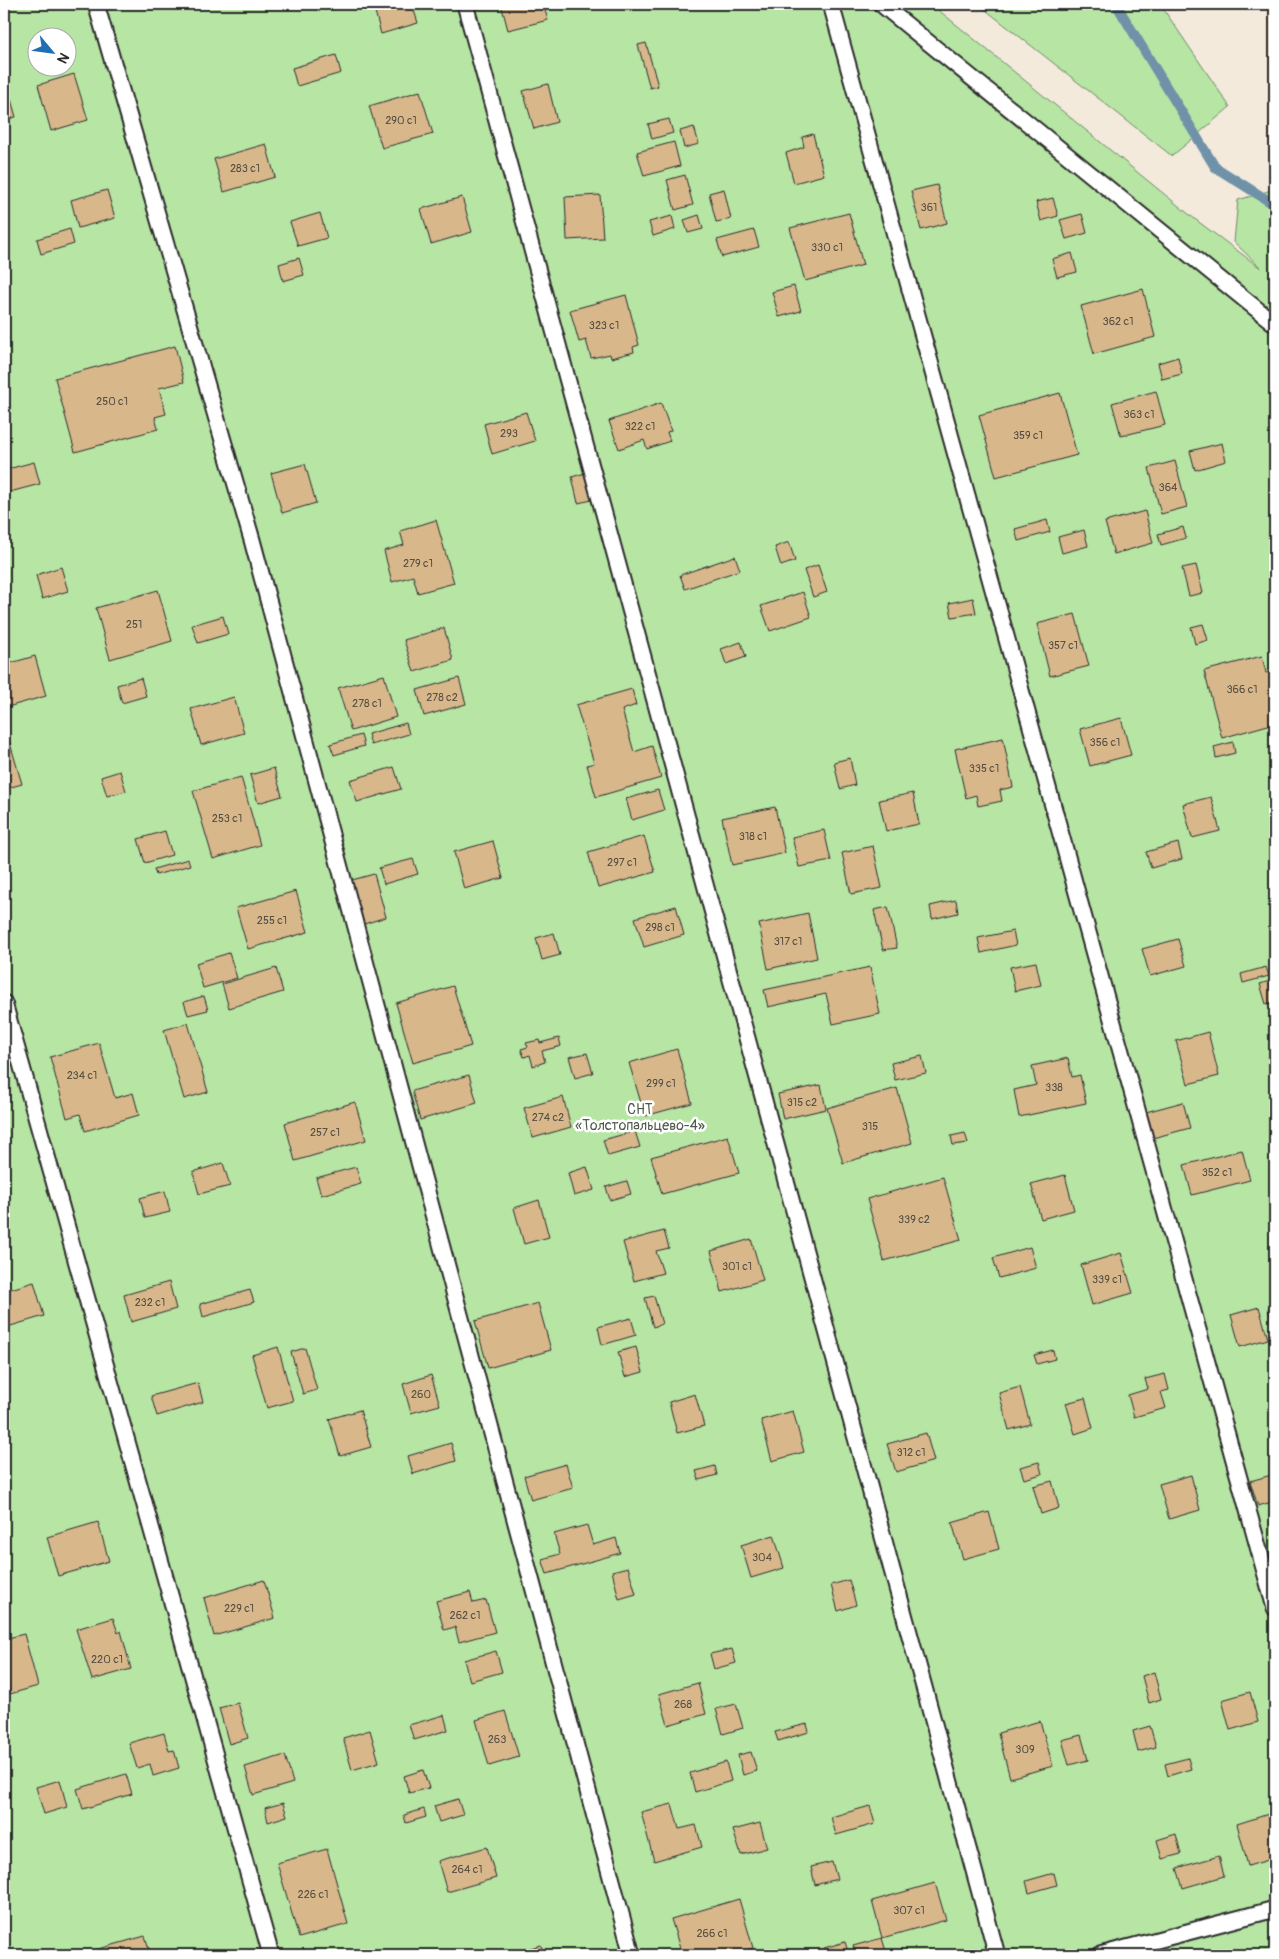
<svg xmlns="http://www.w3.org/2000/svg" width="1279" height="1959" viewBox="0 0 1279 1959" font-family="Pangolin,sans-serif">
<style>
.green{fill:#b6e5a4;stroke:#708868;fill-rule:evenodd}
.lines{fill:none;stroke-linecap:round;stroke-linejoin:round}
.stream{stroke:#6f92a9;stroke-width:10}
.building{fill:#d8b88b;stroke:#2b2b2b}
.lane-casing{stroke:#2b2b2b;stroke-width:19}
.lane{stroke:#fff;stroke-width:15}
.labels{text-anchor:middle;stroke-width:5;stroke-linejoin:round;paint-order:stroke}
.number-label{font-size:11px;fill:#564e43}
.park-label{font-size:14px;fill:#4e5a49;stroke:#fff}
</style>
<rect width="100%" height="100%" fill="#f3eadc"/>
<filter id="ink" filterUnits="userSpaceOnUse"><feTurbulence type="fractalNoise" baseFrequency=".02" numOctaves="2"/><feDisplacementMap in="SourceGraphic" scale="10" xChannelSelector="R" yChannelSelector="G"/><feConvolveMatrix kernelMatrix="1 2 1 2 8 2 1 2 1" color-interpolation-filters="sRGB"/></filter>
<g filter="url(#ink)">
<g class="green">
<path d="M 4,4 L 931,4 L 1196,220 L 1262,269 L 1234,242 L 1238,200 L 1275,189 L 1275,1955 L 4,1955 ZM 38,38 L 68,38 L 68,68 L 38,68 Z"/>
<polygon points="978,4 1160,4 1230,107 1172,156"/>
</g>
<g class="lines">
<polyline class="stream" points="1116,4 1215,167 1275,205"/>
</g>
<g class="building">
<polygon points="373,4 412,4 418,23 381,34"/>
<polygon points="501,4 543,4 548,20 508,30"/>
<polygon points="646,43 658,86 650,88 638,45"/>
<polygon points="336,55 341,73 297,86 292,68"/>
<polygon points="74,74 88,120 51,131 38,85"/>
<polygon points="548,84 557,122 534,129 523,91"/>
<polygon points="420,91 433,134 382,148 369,106"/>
<polygon points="10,96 16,117 4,120 4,98"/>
<polygon points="669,119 673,133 652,139 648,124"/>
<polygon points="694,127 699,144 684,148 680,131"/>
<polygon points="813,134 824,175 794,183 786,153 804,147 802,137"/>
<polygon points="674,142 680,166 644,176 637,152"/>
<polygon points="266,144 275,177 224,192 214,159"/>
<polygon points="685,175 693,205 675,210 667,180"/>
<polygon points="937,185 947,223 921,230 911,191"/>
<polygon points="724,189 731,219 716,222 709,193"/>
<polygon points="107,190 115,218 78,228 71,200"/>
<polygon points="600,195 603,238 567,240 565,197"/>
<polygon points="462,197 472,232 431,244 421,209"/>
<polygon points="1053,198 1058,216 1041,221 1036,202"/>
<polygon points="320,213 327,238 298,246 290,222"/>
<polygon points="849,213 863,265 805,281 790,228"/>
<polygon points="1082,214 1087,233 1066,239 1060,220"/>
<polygon points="699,215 703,229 688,233 684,220"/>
<polygon points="672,216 675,229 653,236 649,222"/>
<polygon points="70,229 74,244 41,254 37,239"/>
<polygon points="754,230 759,247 722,257 717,240"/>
<polygon points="1072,253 1077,272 1057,277 1052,259"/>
<polygon points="299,258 304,275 283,281 279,264"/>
<polygon points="794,286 801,311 779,317 772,292"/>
<polygon points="1143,289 1155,337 1094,354 1081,306"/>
<polygon points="626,295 639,345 633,347 634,352 611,358 610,354 591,358 586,340 579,342 570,310"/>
<polygon points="175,346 184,382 159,388 166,414 155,417 158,429 75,452 55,378"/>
<polygon points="1178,357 1182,374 1162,379 1158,363"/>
<polygon points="1156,391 1165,425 1121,436 1112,403"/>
<polygon points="1060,393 1077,455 996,477 979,415"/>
<polygon points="661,403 671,431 667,432 670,441 647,449 644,440 619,449 609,421"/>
<polygon points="526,412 535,441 492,454 484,424"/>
<polygon points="1222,443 1226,461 1195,470 1190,451"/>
<polygon points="1175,461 1187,507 1161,514 1149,468"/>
<polygon points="34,462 40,484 6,493 4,470"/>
<polygon points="305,464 316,503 282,513 271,473"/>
<polygon points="585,473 592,500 578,503 572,477"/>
<polygon points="1145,511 1153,543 1114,554 1105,522"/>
<polygon points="436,520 454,583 418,593 413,576 392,582 384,551 404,545 400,531"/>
<polygon points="1047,520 1050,532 1018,541 1015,529"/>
<polygon points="1183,527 1186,538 1161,545 1158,534"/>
<polygon points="1084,530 1088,546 1062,553 1058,537"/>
<polygon points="789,542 795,561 781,566 775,547"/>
<polygon points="735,556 740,570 685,589 680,575"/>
<polygon points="818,565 827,592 813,597 804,570"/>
<polygon points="1196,565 1203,593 1189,596 1182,568"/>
<polygon points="61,567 68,591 42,599 36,575"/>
<polygon points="158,590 172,641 110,659 96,608"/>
<polygon points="803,592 811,617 770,631 761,606"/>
<polygon points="973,598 976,613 952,617 949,603"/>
<polygon points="1075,614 1089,666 1050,676 1037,624"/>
<polygon points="223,616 228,634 198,643 192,625"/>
<polygon points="1203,624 1208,640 1195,644 1191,627"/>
<polygon points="444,628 453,660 414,672 404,640"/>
<polygon points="741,642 746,657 726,664 721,649"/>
<polygon points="35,656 46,696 4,708 4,665"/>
<polygon points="1262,656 1266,673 1275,671 1275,723 1222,738 1204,671"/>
<polygon points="384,675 396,717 351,731 338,688"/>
<polygon points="141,678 146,696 122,703 117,685"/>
<polygon points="459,678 466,704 424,716 417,690"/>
<polygon points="632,689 636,705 622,710 634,752 652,746 661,778 596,797 587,765 594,763 576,705"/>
<polygon points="234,697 244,733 201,745 191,709"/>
<polygon points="1121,718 1131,755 1090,766 1080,729"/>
<polygon points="406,723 409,734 371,745 368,734"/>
<polygon points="7,733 22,784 4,789 4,734"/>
<polygon points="361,735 364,746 334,755 330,744"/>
<polygon points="1003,738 1013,787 1000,790 1002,801 978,806 976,795 966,798 955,749"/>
<polygon points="1233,742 1235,753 1216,758 1214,747"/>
<polygon points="850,758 855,785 840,789 834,762"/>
<polygon points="394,767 401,789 357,802 350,780"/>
<polygon points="274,768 282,796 258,803 250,775"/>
<polygon points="120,771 126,791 107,796 101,777"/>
<polygon points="241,777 260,845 213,859 193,791"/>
<polygon points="658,790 664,810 632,820 626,799"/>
<polygon points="913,793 919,824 886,831 879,800"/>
<polygon points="1211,797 1220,831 1192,838 1183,804"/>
<polygon points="775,807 785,853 732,865 722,818"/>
<polygon points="824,830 831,861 799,867 792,837"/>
<polygon points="165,831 172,855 145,863 138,839"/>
<polygon points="644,836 655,872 598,888 588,852"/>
<polygon points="493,841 503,878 464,889 454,852"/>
<polygon points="1178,843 1182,859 1151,868 1146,852"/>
<polygon points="873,846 882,888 851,894 842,853"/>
<polygon points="188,859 190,865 156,875 154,869"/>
<polygon points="413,859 418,874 384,884 379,868"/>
<polygon points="374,874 386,917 364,924 352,880"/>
<polygon points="296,891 308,932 248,949 236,908"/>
<polygon points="956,900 958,913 932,919 930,906"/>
<polygon points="676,906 684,935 644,947 635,918"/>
<polygon points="888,907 897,948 883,950 874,910"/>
<polygon points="808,913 817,958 768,969 759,924"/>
<polygon points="1013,931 1016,945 981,953 978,938"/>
<polygon points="554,933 560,955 542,960 536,938"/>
<polygon points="1178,939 1186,966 1150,976 1142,949"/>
<polygon points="229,953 237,978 203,988 196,963"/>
<polygon points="1036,962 1041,985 1015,991 1010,967"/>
<polygon points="870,967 880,1014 833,1024 826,994 768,1007 764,990"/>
<polygon points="1266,967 1269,976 1243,983 1241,974"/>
<polygon points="276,968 283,992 229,1008 222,984"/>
<polygon points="1270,981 1275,1002 1266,1004 1260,984"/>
<polygon points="453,986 471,1046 413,1063 396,1003"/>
<polygon points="204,996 208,1010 188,1015 184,1002"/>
<polygon points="188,1023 208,1092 184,1099 164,1030"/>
<polygon points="1208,1032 1219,1076 1188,1084 1176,1041"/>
<polygon points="559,1038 561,1046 542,1051 545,1062 533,1066 530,1055 524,1057 521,1049 528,1047 526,1043 539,1040 540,1043"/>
<polygon points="99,1043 115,1098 133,1093 139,1115 85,1131 80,1114 67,1118 50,1057"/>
<polygon points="677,1049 692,1103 645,1116 629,1063"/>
<polygon points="587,1053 593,1073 575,1078 569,1057"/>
<polygon points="922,1056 926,1073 895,1080 891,1063"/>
<polygon points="1068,1058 1072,1077 1080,1075 1086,1103 1019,1117 1014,1090 1036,1085 1032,1066"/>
<polygon points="469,1075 477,1103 420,1120 412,1091"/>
<polygon points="821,1085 826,1109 783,1119 778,1094"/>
<polygon points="897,1088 912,1143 843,1163 827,1108"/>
<polygon points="563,1097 571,1127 533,1138 524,1108"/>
<polygon points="355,1102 366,1140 295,1161 285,1123"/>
<polygon points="1183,1102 1190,1128 1149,1139 1142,1113"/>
<polygon points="635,1131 640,1147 608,1156 603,1140"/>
<polygon points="965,1133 968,1143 953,1145 951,1136"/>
<polygon points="728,1136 739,1173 662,1194 651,1157"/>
<polygon points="1242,1150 1250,1180 1192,1195 1184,1165"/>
<polygon points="223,1163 230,1186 199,1194 193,1172"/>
<polygon points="356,1167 361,1184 321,1195 316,1178"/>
<polygon points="587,1167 594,1190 574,1196 568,1173"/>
<polygon points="1065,1175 1074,1210 1041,1219 1031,1184"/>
<polygon points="943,1177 961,1240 884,1261 867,1199"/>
<polygon points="627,1181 631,1194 610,1200 606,1187"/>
<polygon points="165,1191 170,1212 145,1218 140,1198"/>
<polygon points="539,1200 549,1237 524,1244 514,1208"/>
<polygon points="664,1231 669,1248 656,1251 663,1273 634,1281 623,1242"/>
<polygon points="751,1239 763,1280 722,1292 711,1251"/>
<polygon points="1030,1247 1036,1268 999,1278 993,1258"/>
<polygon points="1121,1253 1133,1293 1092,1305 1081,1265"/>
<polygon points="34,1282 44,1316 4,1328 4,1291"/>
<polygon points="169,1282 176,1309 131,1322 124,1295"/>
<polygon points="250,1290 254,1302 203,1317 200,1304"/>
<polygon points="654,1296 662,1324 653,1327 645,1298"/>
<polygon points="538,1303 551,1350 488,1368 475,1321"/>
<polygon points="1275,1306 1275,1320 1271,1321 1268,1308"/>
<polygon points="1259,1307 1268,1339 1240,1347 1231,1315"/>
<polygon points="631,1318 636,1335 602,1345 598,1327"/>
<polygon points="278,1347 293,1401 267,1408 252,1355"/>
<polygon points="636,1347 643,1372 625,1377 618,1352"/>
<polygon points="305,1348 317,1390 303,1394 291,1352"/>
<polygon points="1053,1350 1055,1359 1037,1364 1034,1355"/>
<polygon points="1165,1374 1169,1390 1161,1392 1166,1408 1134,1417 1128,1395 1148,1389 1145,1379"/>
<polygon points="431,1375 440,1405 411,1413 403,1384"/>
<polygon points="198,1383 203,1402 157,1416 151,1396"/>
<polygon points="1020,1387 1030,1424 1009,1430 999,1393"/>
<polygon points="695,1394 704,1426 677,1433 669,1402"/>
<polygon points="1085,1398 1093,1428 1075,1434 1066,1403"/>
<polygon points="360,1410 371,1447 340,1456 329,1419"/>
<polygon points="793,1411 804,1452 772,1461 761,1420"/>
<polygon points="926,1433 934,1461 896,1472 887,1444"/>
<polygon points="451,1443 456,1461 413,1474 408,1456"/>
<polygon points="1039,1462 1042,1474 1024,1479 1020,1467"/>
<polygon points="566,1464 573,1488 531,1500 524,1476"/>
<polygon points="715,1466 717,1475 699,1480 696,1471"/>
<polygon points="1275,1474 1275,1501 1258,1506 1250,1481"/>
<polygon points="1191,1475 1200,1510 1169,1519 1159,1484"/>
<polygon points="1052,1481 1059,1508 1041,1514 1033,1486"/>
<polygon points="989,1512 999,1549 963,1559 952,1523"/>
<polygon points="98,1522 109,1561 58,1576 47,1537"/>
<polygon points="1275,1523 1275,1539 1271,1525"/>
<polygon points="587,1525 593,1545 616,1538 620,1553 547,1574 542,1559 560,1554 554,1534"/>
<polygon points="774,1535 784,1568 751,1578 741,1545"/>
<polygon points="628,1567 636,1594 619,1599 612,1571"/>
<polygon points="264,1580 275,1618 214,1636 204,1598"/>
<polygon points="849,1580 856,1605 838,1611 831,1585"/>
<polygon points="470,1592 473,1603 486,1600 495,1632 459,1642 455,1627 444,1630 436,1601"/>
<polygon points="113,1618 118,1633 121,1631 131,1669 92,1680 76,1629"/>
<polygon points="24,1634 38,1686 10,1694 4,1670 4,1639"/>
<polygon points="732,1649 736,1663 714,1669 710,1654"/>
<polygon points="496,1651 502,1672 470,1681 464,1660"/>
<polygon points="1154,1672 1161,1699 1149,1703 1142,1676"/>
<polygon points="698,1683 706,1714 668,1725 659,1694"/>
<polygon points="1250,1692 1258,1722 1230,1730 1222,1700"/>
<polygon points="238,1703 248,1738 229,1744 219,1708"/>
<polygon points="736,1704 743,1728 723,1734 716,1709"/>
<polygon points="505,1711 519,1757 489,1766 476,1720"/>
<polygon points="444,1715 448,1730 414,1740 409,1725"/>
<polygon points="1040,1721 1053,1766 1010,1778 998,1733"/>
<polygon points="807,1724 809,1732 778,1741 775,1732"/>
<polygon points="1150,1726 1156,1747 1138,1752 1133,1731"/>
<polygon points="370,1730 379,1762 352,1770 343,1738"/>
<polygon points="164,1733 169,1751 174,1750 179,1768 153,1776 150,1764 137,1768 129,1743"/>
<polygon points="4,1735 9,1752 4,1753"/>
<polygon points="1081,1735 1088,1760 1069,1765 1062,1740"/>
<polygon points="751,1752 757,1771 743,1775 738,1755"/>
<polygon points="285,1755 293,1783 253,1795 245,1767"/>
<polygon points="1188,1758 1191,1769 1168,1776 1165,1764"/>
<polygon points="726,1762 731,1781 695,1792 690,1773"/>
<polygon points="423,1770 429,1788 409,1793 404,1776"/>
<polygon points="126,1774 132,1794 83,1809 77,1789"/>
<polygon points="60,1780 67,1807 44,1814 36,1787"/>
<polygon points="458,1799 463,1815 439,1822 434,1806"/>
<polygon points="283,1803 287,1816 268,1822 265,1808"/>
<polygon points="672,1804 679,1829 696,1825 702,1847 654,1861 641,1812"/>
<polygon points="870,1806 875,1824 836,1835 831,1817"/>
<polygon points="424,1809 426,1817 406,1823 404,1815"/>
<polygon points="1275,1812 1275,1858 1248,1866 1237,1824"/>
<polygon points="760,1823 767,1848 741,1855 733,1830"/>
<polygon points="1176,1834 1181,1854 1162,1859 1157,1840"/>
<polygon points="487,1847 496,1878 447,1892 438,1861"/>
<polygon points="327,1849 348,1924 299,1938 277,1863"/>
<polygon points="1219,1856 1224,1876 1183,1888 1177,1868"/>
<polygon points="832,1862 837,1879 815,1885 811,1867"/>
<polygon points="1054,1873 1057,1885 1029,1893 1026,1881"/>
<polygon points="935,1883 946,1920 882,1938 872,1901"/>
<polygon points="739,1899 753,1948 728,1955 682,1955 671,1919"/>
<polygon points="145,1936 151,1955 81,1955 81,1954"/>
<polygon points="882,1938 887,1955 856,1955 853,1946"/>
<polygon points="845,1942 849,1955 826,1955 824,1948"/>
<polygon points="541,1945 544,1955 505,1955"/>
</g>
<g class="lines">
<g class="lane-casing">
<g id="lane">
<polyline points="96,4 252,540 632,1955"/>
<polyline points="465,4 997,1955"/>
<polyline points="831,4 1275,1608"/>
<polyline points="881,4 1275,324"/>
<polyline points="4,1003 271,1955"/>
<polyline points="1100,1955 1275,1909"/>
</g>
</g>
<use href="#lane" class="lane"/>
</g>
</g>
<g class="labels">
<g class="number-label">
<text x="401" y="124">290 с1</text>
<text x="245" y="172">283 с1</text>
<text x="929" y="211">361</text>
<text x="827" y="251">330 с1</text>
<text x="1118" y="325">362 с1</text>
<text x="604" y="329">323 с1</text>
<text x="112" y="405">250 с1</text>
<text x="1139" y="418">363 с1</text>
<text x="640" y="430">322 с1</text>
<text x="509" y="437">293</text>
<text x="1028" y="439">359 с1</text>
<text x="1168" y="491">364</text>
<text x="418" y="567">279 с1</text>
<text x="134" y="628">251</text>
<text x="1063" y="649">357 с1</text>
<text x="1242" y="693">366 с1</text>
<text x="442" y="701">278 с2</text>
<text x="367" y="707">278 с1</text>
<text x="1105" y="746">356 с1</text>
<text x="984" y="772">335 с1</text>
<text x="227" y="822">253 с1</text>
<text x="753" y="840">318 с1</text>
<text x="622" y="866">297 с1</text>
<text x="272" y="924">255 с1</text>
<text x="660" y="931">298 с1</text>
<text x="788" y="945">317 с1</text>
<text x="82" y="1079">234 с1</text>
<text x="661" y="1087">299 с1</text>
<text x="1054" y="1091">338</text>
<text x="802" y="1106">315 с2</text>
<text x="548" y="1121">274 с2</text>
<text x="870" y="1130">315</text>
<text x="325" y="1136">257 с1</text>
<text x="1217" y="1176">352 с1</text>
<text x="914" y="1223">339 с2</text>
<text x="737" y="1270">301 с1</text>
<text x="1107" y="1283">339 с1</text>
<text x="150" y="1306">232 с1</text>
<text x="421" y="1398">260</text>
<text x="911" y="1456">312 с1</text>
<text x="762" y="1561">304</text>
<text x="239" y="1612">229 с1</text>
<text x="465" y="1619">262 с1</text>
<text x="107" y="1663">220 с1</text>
<text x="683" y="1708">268</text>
<text x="497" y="1743">263</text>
<text x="1025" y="1753">309</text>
<text x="467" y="1873">264 с1</text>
<text x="313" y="1898">226 с1</text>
<text x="909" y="1914">307 с1</text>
<text x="712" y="1937">266 с1</text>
</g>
<g class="park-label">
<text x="640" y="1114">СНТ<tspan x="640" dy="16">«Толстопальцево-4»</tspan></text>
</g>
</g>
<rect width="1279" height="1959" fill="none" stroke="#fff" stroke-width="20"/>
<rect x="10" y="10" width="1259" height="1939" fill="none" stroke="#2b2b2b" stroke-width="2" filter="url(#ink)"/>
<g transform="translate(52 52) rotate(119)"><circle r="24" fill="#ffffff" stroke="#aaaaaa"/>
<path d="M0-4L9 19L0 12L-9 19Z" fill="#1f6fb2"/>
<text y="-8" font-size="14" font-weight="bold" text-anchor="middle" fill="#2b2b2b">N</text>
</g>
</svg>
